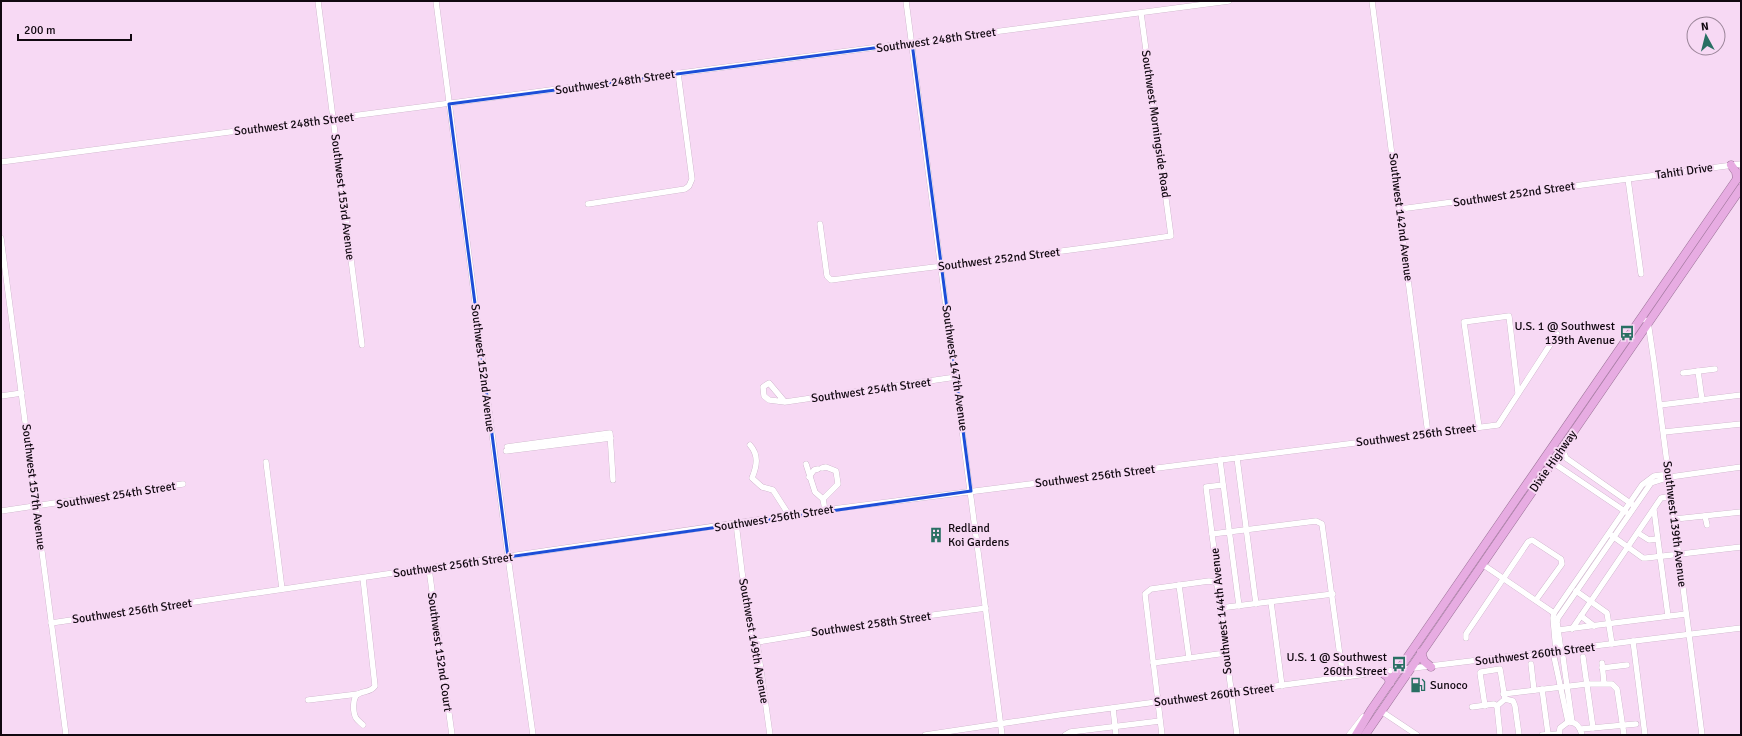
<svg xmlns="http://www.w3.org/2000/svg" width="1742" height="736" viewBox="0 0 1742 736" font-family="Signika,sans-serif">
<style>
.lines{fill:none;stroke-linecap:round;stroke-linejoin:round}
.minor-casing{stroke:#c0a4bd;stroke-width:6}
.highway-casing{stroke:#9c7398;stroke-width:9}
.minor{stroke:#fff;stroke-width:5.5}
.highway{stroke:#e7ace2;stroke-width:8}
.marked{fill:none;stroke:#1d4ed8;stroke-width:3;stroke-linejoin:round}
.labels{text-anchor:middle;stroke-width:4;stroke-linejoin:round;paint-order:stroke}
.street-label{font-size:12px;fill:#110810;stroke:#f7d9f4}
.poi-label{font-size:12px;fill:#110810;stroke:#f7d9f4;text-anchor:end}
</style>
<rect width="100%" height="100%" fill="#f7d9f4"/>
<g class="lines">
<g class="minor-casing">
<g id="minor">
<polyline points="318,1 362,345"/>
<polyline points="436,1 508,557 533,735"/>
<polyline points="906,1 1002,735"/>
<polyline points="1372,1 1428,434"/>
<polyline points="1,162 1229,1"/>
<polyline points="1628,179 1641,274"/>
<polyline points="588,204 685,189 689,186 692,179 678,73"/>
<polyline points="1400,209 1741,164"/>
<path d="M 820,224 L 827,276 L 831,280 C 945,265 1058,253 1171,236 L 1141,13"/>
<polyline points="1,238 66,735"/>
<polyline points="1642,318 1648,322 1654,362 1702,735"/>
<polyline points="1698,371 1702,400"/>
<polyline points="1683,373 1715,369"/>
<polyline points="1,396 22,393"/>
<polyline points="785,402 769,383 763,387 764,396 769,400 785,402 956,377"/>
<polyline points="1660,405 1741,395"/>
<polyline points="1479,427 1464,322 1509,316 1518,393"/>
<polyline points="1664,432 1741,424"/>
<path d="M 750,445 C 759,455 757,466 752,478 L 762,487 L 773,490 L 789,515"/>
<polyline points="507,447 610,433 613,480"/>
<polyline points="1562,448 1566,458 1633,505"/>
<polyline points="506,451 611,438"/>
<polyline points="1237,458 1256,604"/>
<polyline points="1220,460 1239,606"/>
<polyline points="266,462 282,589"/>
<polyline points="1552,462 1626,512"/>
<polyline points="806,464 815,492 823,499 825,510"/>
<polyline points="822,468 826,467 836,471 838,484 823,499"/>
<polyline points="809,477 814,470 818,469"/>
<polyline points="1223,485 1206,487 1218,581 1217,584 1237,735"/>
<polyline points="1654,510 1668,616"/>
<polyline points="1,511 183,484"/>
<polyline points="1705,516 1707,525"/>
<polyline points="1675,519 1741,512"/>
<polyline points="736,523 748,621 751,632 757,642 770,735"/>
<polyline points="1638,533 1649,540 1657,539"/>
<polyline points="1212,534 1316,521 1322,524 1343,678"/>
<polyline points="1611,535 1643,558 1646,558 1741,547"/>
<polyline points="1482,564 1554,613"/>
<polyline points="429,569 452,735"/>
<polyline points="1179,585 1189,658"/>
<polyline points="1576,591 1607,613 1612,644"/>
<polyline points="1271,602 1282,686"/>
<polyline points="1220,608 1333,594"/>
<polyline points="1581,616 1594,626"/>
<polyline points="51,623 825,510 1498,425 1557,334"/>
<polyline points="1572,629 1661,498 1672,496"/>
<polyline points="1558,630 1686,614"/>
<polyline points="1466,638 1466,634 1528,542 1532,540 1561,559 1562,564 1536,600"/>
<polyline points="1633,641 1645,735"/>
<polyline points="757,642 873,623 986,608"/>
<polyline points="1562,650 1572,722"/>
<polyline points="1556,651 1553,618 1554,613 1642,485 1654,476 1669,474"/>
<polyline points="1561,651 1557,622 1558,618 1651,483 1670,477 1741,467"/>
<polyline points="1553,652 1568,722"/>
<polyline points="1583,657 1593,728"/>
<polyline points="1153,663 1226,653"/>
<polyline points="1602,663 1604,683"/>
<polyline points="1531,664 1534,690"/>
<polyline points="1602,668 1627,665"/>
<polyline points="1542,689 1548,734"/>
<polyline points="1503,694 1587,684 1612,684 1617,689 1624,735"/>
<polyline points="308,700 358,694"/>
<polyline points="1485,706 1480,673 1481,672 1500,669 1505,699"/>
<polyline points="1497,706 1505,699 1513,701 1515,706 1519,735"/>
<polyline points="1497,706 1500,735"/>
<polyline points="1472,707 1494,704 1497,706"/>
<polyline points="1113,708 1116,735"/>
<polyline points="1381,711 1417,735"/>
<path d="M 1568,722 C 1577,721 1580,728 1582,735"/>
<path d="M 363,725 C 361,723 358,721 356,718 C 353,713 352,698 358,694 C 365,690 370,693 375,686 L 363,578"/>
<polyline points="1581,729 1636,724"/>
<polyline points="925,735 1059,715 1389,671 1741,628"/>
<polyline points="1065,735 1070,732 1160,721"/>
<polyline points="1162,735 1145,594 1151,589 1209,581 1214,582 1217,584"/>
<polyline points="1349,735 1363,717"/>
<polyline points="1542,735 1559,734"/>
<polyline points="1559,735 1560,728 1568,722"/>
</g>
</g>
<g class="highway-casing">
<g id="highway">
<polyline points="1731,165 1736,172 1737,179"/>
<polyline points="1421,652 1424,661 1431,667"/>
<polyline points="1381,672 1388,677 1390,683"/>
<polyline points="1356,735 1371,710 1741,173"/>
<polyline points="1365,735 1741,188"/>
</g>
</g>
<use href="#minor" class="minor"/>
<use href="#highway" class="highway"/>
</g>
<path class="marked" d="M 912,43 L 971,491 L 508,557 L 449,104 Z"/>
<defs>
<g id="bus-bare" transform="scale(1.2)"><path d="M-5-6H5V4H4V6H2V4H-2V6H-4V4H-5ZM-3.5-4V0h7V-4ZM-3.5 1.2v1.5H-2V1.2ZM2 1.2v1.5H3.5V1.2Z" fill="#296f63" stroke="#f7d9f4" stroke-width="2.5" paint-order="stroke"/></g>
<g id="building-bare" transform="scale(1.2)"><path d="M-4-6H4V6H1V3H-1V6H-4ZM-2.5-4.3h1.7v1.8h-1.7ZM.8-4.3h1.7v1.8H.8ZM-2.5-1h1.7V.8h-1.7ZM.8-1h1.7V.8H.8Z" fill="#296f63" stroke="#f7d9f4" stroke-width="2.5" paint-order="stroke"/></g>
<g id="fuel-bare" transform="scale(1.2)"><path d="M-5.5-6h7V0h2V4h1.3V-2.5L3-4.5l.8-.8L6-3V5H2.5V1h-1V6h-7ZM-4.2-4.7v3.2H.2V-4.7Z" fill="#296f63" stroke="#f7d9f4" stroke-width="2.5" paint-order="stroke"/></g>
</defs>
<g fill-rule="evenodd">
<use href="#bus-bare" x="1627" y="333"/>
<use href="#building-bare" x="936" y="535"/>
<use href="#bus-bare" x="1399" y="664"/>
<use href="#fuel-bare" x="1418" y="685"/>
</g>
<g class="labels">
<g class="street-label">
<text transform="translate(936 40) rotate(-8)" y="4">Southwest 248th Street</text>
<text transform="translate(615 82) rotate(-8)" y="4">Southwest 248th Street</text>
<text transform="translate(294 124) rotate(-7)" y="4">Southwest 248th Street</text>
<text transform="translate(1156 124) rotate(82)" y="4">Southwest Morningside Road</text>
<text transform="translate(1684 171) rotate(-8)" y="4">Tahiti Drive</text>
<text transform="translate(1514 194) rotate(-8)" y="4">Southwest 252nd Street</text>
<text transform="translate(343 197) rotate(83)" y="4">Southwest 153rd Avenue</text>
<text transform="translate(1401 217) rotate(83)" y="4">Southwest 142nd Avenue</text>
<text transform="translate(999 259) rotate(-7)" y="4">Southwest 252nd Street</text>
<text transform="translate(483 368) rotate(83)" y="4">Southwest 152nd Avenue</text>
<text transform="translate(955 368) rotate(82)" y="4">Southwest 147th Avenue</text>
<text transform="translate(871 390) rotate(-8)" y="4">Southwest 254th Street</text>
<text transform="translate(1416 435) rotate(-7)" y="4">Southwest 256th Street</text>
<text transform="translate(1553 461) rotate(-55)" y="4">Dixie Highway</text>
<text transform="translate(1095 476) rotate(-7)" y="4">Southwest 256th Street</text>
<text transform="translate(34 487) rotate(83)" y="4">Southwest 157th Avenue</text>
<text transform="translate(116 495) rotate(-9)" y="4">Southwest 254th Street</text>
<text transform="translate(774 518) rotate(-9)" y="4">Southwest 256th Street</text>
<text transform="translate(1675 524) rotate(83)" y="4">Southwest 139th Avenue</text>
<text transform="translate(453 565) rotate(-8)" y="4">Southwest 256th Street</text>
<text transform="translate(132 611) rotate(-8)" y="4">Southwest 256th Street</text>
<text transform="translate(1221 611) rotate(-96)" y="4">Southwest 144th Avenue</text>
<text transform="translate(871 624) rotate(-8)" y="4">Southwest 258th Street</text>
<text transform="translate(754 641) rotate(80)" y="4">Southwest 149th Avenue</text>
<text transform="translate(440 652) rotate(82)" y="4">Southwest 152nd Court</text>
<text transform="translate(1535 654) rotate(-7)" y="4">Southwest 260th Street</text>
<text transform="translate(1214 695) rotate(-7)" y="4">Southwest 260th Street</text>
</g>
<g class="poi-label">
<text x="1615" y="330">U.S. 1 @ Southwest<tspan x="1615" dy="14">139th Avenue</tspan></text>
<text x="948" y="532" text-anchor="start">Redland<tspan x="948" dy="14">Koi Gardens</tspan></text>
<text x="1387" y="661">U.S. 1 @ Southwest<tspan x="1387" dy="14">260th Street</tspan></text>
<text x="1430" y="689" text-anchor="start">Sunoco</text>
</g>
</g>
<rect width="1742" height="736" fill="none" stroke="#110810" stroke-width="4"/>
<g transform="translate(1706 36) rotate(353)"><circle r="19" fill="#f7d9f4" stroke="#9b8599"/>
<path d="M0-3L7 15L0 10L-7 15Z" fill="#296f63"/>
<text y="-6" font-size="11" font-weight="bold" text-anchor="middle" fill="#110810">N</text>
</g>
<path d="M18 34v6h113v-6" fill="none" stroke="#110810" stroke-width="2"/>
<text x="24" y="34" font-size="12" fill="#110810" stroke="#f7d9f4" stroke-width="3" paint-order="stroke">200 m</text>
</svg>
